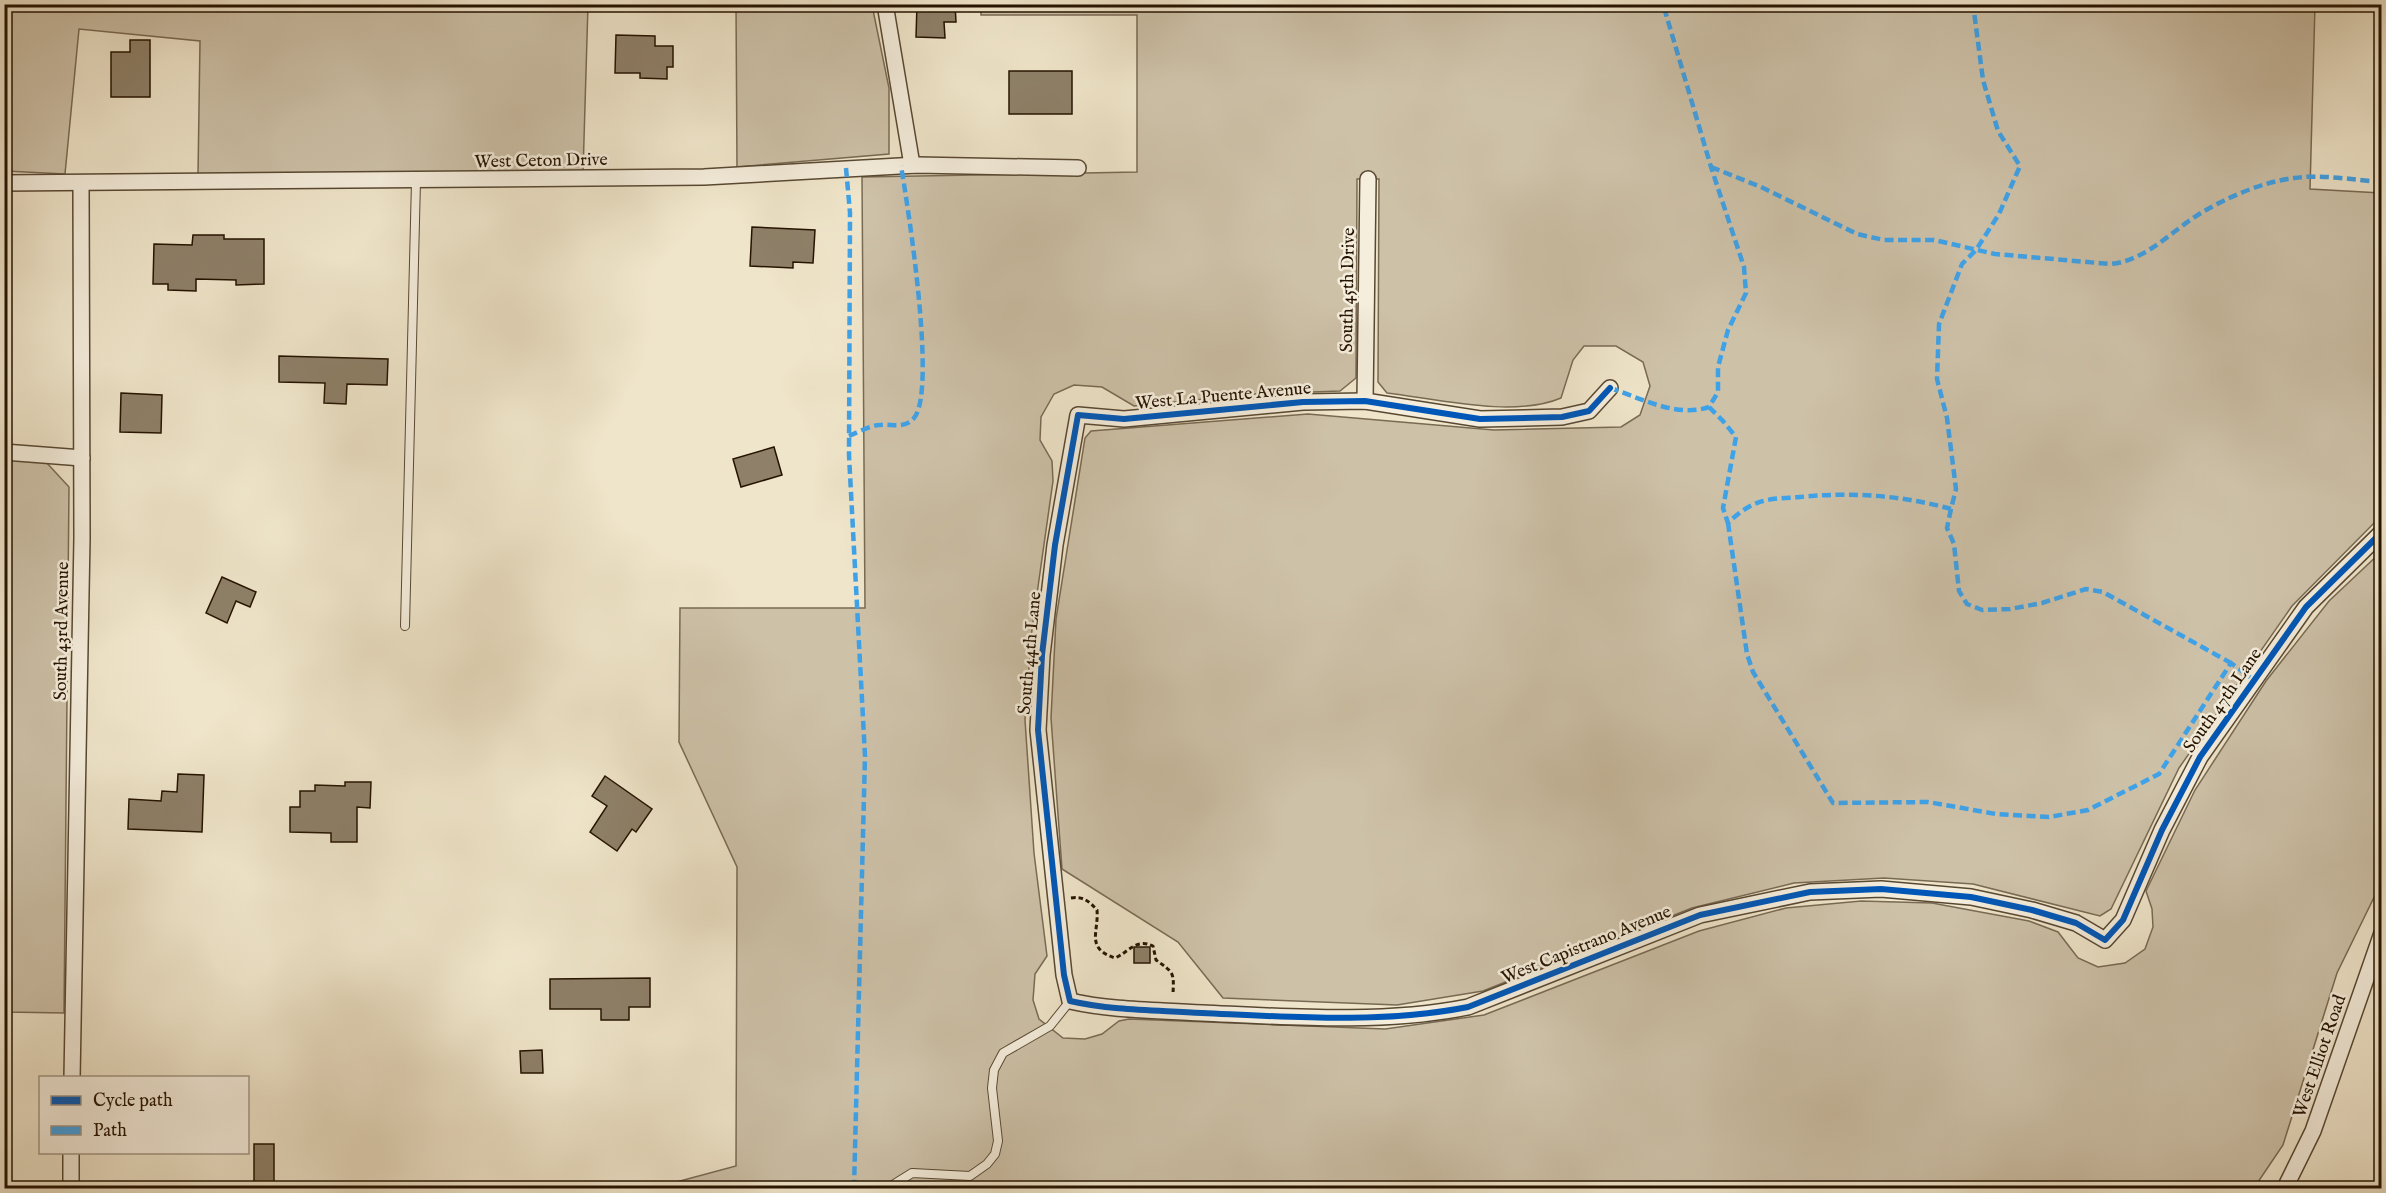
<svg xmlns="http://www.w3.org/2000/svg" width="2386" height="1193" viewBox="0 0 2386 1193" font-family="'IM FELL English',serif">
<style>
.green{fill:#cdc1a8;stroke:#796a54;stroke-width:1.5}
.building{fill:#8e8069;stroke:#251300;stroke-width:1.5}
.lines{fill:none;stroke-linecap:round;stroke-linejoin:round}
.service-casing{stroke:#584832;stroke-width:10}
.minor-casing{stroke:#584832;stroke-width:18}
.path{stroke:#251300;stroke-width:3;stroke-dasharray:4.5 3;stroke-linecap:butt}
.service{stroke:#f5eedd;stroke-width:8}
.minor{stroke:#f5eedd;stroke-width:15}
.quiet{stroke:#3ea2e9;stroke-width:4.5;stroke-dasharray:9 4.5;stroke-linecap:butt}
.cycleway-casing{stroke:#f5eedd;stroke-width:10}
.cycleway{stroke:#0057b8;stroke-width:6}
.labels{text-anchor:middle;stroke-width:5;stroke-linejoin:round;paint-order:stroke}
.street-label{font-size:18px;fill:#251300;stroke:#f5eedd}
</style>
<rect width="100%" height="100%" fill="#efe5ca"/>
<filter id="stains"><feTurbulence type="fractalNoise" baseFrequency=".00333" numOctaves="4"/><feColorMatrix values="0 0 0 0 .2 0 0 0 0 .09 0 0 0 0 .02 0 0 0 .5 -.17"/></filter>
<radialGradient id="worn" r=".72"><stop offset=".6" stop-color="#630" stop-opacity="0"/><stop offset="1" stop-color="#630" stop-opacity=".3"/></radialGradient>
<g class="green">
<polygon points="4,5 588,5 583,173 198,175 200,41 79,29 65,174 5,171"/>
<polygon points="736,5 872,5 889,88 889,154 737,167"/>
<path d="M 981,5 L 2315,5 L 2310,189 L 2381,193 L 2381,516 L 2292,606 L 2179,768 L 2111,909 L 2100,916 L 1973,884 L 1884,878 L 1794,883 L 1692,908 L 1483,991 L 1397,1005 L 1223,998 L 1178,942 L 1062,869 L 1051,718 L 1056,619 L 1085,438 L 1091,431 L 1308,414 L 1494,430 L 1621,427 L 1640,415 L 1650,386 L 1643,362 L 1616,346 L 1584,346 L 1573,360 L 1561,398 C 1514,418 1437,399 1387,393 L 1378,382 L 1379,179 L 1357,179 L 1356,378 L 1340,391 L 1254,394 L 1134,406 L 1102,387 L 1074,385 L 1054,394 L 1041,417 L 1040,440 L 1052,461 L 1053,481 L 1032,629 L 1025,720 L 1034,853 L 1047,956 L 1035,974 L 1033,1000 L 1039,1019 L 1063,1038 L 1085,1039 L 1102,1034 L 1119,1021 L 1129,1019 L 1385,1029 L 1484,1015 L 1699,931 L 1786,908 L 1861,901 L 1932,903 L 2029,921 L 2058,932 L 2078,958 L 2098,967 L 2125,963 L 2145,949 L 2153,927 L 2152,909 L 2146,891 L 2195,790 L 2266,681 L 2329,601 L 2381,552 L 2381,883 L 2337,973 L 2283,1145 L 2254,1188 L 654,1188 L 736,1166 L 737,867 L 679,742 L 680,608 L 865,608 L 862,177 L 1137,172 L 1137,15 L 981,15 Z"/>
<polygon points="4,458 45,461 69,487 64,1013 5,1012"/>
</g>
<g class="building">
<polygon points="917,4 955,4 956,22 944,22 945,38 916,37"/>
<polygon points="616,35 655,36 655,46 673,46 673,67 667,67 667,79 640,78 640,73 615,73"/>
<polygon points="130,40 150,40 150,97 111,97 111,52 130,52"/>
<rect x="1009" y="71" width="63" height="43"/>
<polygon points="752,227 815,230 813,263 793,262 793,268 750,266"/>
<polygon points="193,235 224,235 224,239 264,239 264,284 236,285 236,280 196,279 196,291 168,290 168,284 153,284 154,244 192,245"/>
<polygon points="279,356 388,359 387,385 347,384 346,404 324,403 325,383 279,382"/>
<polygon points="121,393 162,395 161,433 120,432"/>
<polygon points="774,447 782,475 741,487 733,459"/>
<polygon points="222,577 256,592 250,607 236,601 227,623 206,613"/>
<polygon points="178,774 204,775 202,832 128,829 129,799 161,801 162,791 177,792"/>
<polygon points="605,776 652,809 636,832 632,829 617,851 590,832 607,806 592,796"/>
<polygon points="345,782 371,782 370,808 357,807 357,842 331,842 331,833 290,832 290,807 300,807 300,791 315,791 315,785 345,786"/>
<rect x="1134" y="947" width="16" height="16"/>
<polygon points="650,978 650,1007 629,1007 629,1020 601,1020 601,1009 550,1009 550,979"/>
<polygon points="542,1050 543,1073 521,1073 520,1051"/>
<rect x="254" y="1144" width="20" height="44"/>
</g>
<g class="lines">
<g class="service-casing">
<g id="service">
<polyline points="405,626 416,181"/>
<polyline points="888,1188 912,1173 970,1176 987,1164 995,1154 998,1141 992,1088 994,1070 1003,1053 1050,1026 1070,1001"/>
</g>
</g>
<g class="minor-casing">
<g id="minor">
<polyline points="885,4 912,165"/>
<polyline points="4,183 704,177 917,165 1078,168"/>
<path d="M 1610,388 L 1589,411 L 1562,417 L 1480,419 L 1365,401 L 1303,402 L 1124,419 L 1078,415 L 1055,545 L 1042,655 L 1038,730 L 1064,975 L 1070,1001 C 1114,1011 1157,1010 1202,1013 C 1290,1017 1382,1024 1468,1007 L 1700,915 L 1810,892 L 1881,889 L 1971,897 L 2032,910 L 2076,923 L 2105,940 L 2123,920 L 2162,830 L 2200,757 L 2306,607 L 2382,532"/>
<polyline points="1365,401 1368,179"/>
<polyline points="4,452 82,458"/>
<polyline points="72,1078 82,538 81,184"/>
<polyline points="71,1152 71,1188"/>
<polyline points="2285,1188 2313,1131 2382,933"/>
</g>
</g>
<path class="path" d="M 1071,898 C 1083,896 1089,901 1097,910 C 1099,932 1085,948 1115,958 C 1129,952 1136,938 1153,946 L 1156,960 C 1174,973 1174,972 1173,994"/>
<use href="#service" class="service"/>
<use href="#minor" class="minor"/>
<g class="quiet">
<path d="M 1711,167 L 1761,187 L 1857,234 L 1884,240 L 1934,240 L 1995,254 L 2110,264 C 2146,261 2171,231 2201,213 C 2228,197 2262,182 2294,178 C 2322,174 2354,180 2382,182"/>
<polyline points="846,168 850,213 849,455 865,756 854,1188"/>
<path d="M 1610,388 C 1641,398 1676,418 1709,407 L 1718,392 L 1718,367 L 1728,330 L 1746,293 L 1744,267 L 1711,167 L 1663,4"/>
<path d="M 1709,407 L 1723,421 L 1736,437 L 1723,508 L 1728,523 C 1737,514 1750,504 1763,501 C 1774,498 1788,498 1800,497 C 1852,492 1900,495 1951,509 L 1956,489 L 1947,418 L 1937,379 L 1939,324 L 1962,264 L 1976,250 L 1999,214 L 2020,166 L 1998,131 L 1983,80 L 1973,4"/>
<path d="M 849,436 C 858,432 870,426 879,425 C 891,423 904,430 914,418 C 937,391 908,207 901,166"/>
<polyline points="1951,509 1947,528 1954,544 1959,591 1967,604 1982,610 2010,609 2042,603 2086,589 2103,592 2231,663"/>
<polyline points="1728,523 1747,654 1753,672 1833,803 1928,802 1996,814 2049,817 2088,810 2159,774 2231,663 2254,680"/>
</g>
<g class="cycleway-casing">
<path id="cycleway" d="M 1610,388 L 1589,411 L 1562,417 L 1480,419 L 1365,401 L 1303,402 L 1124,419 L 1078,415 L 1055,545 L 1042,655 L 1038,730 L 1064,975 L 1070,1001 C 1114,1011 1157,1010 1202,1013 C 1290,1017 1382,1024 1468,1007 L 1700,915 L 1810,892 L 1881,889 L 1971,897 L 2032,910 L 2076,923 L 2105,940 L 2123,920 L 2162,830 L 2200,757 L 2306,607 L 2382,532"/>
</g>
<use href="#cycleway" class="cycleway"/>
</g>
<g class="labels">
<g class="street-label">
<text transform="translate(541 160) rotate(-1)" y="6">West Ceton Drive</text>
<text transform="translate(1347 290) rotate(-89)" y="6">South 45th Drive</text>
<text transform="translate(1223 395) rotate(-5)" y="6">West La Puente Avenue</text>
<text transform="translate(61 631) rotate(-89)" y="6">South 43rd Avenue</text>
<text transform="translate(1029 653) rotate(-85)" y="6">South 44th Lane</text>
<text transform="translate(2222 700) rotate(-55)" y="6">South 47th Lane</text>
<text transform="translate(1586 944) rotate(-22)" y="6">West Capistrano Avenue</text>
<text transform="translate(2319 1056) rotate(-71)" y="6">West Elliot Road</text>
</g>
</g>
<rect width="2386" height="1193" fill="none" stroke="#efe5ca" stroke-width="24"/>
<rect x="6" y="6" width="2374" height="1181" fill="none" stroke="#251300" stroke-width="3"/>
<rect x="12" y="12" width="2362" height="1169" fill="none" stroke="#251300" stroke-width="1.5"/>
<rect x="39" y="1076" width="210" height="78" fill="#f5eedd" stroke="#a29685" stroke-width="1.5"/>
<rect x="51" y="1096" width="30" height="9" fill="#0057b8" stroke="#a29685" stroke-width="1.5"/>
<text x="93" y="1106" font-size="18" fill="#251300">Cycle path</text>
<rect x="51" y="1126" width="30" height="9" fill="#3ea2e9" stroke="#a29685" stroke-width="1.5"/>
<text x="93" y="1136" font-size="18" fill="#251300">Path</text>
<rect width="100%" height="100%" filter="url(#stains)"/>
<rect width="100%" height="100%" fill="url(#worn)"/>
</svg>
